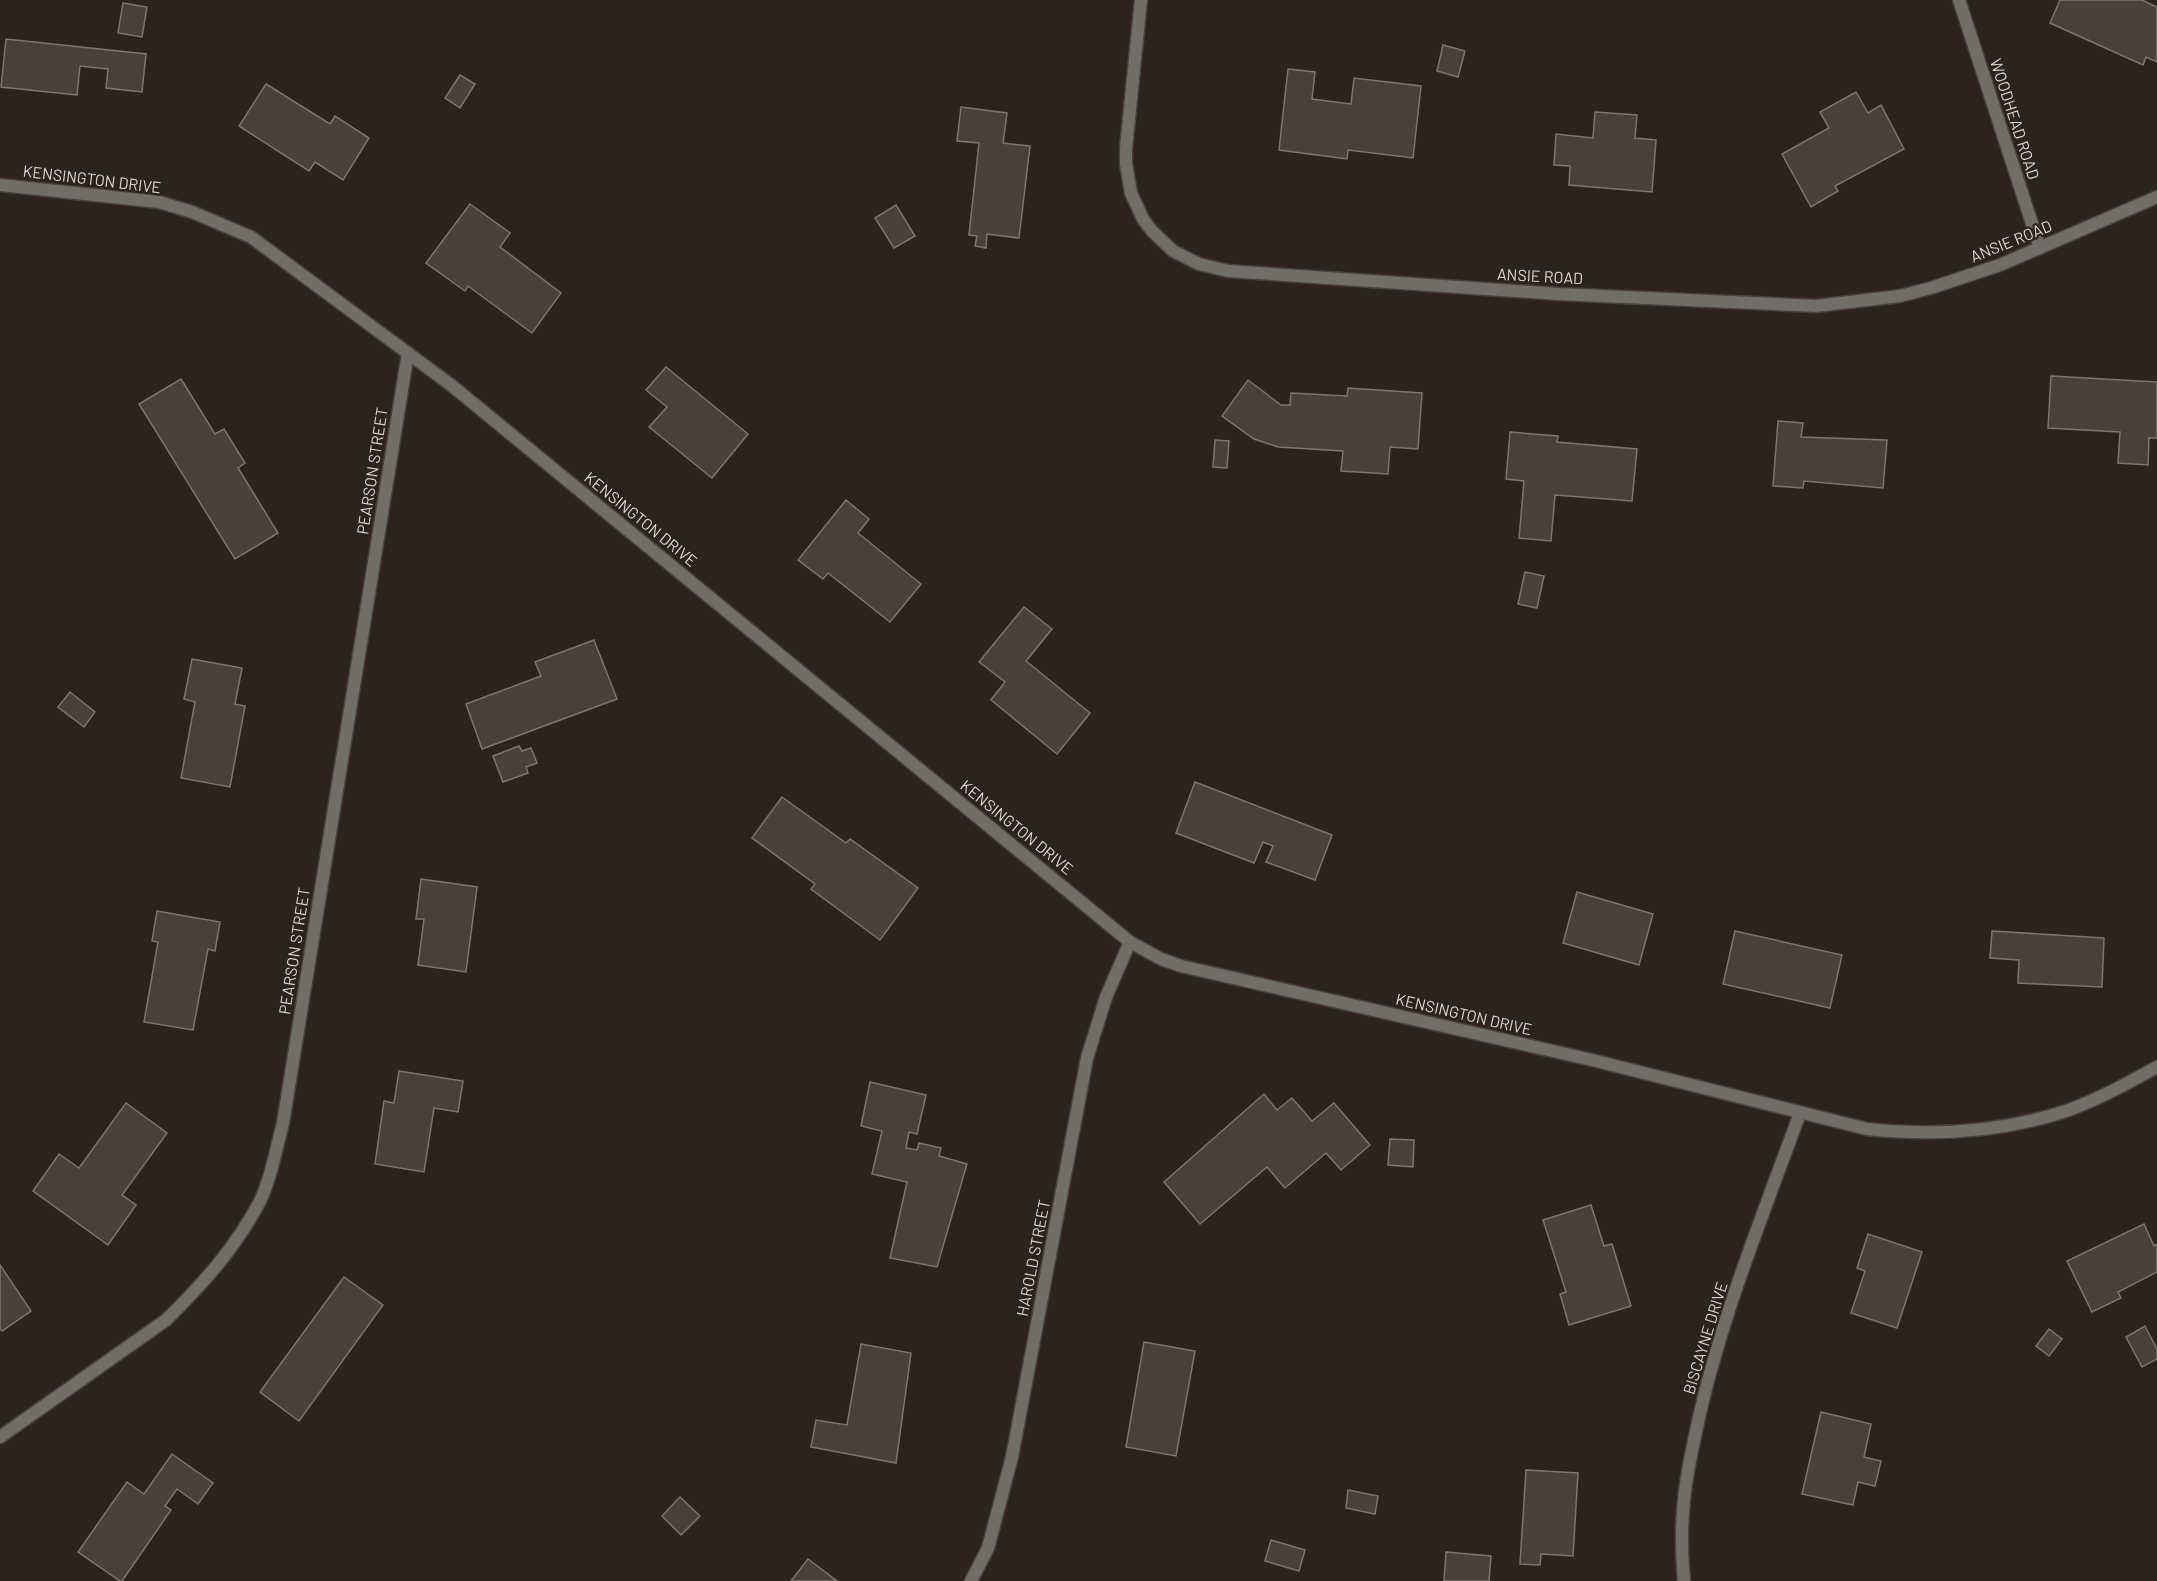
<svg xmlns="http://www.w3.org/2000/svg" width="2157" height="1581" viewBox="0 0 2157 1581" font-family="Barlow,sans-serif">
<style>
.building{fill:#494038;stroke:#7f756c;stroke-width:1.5}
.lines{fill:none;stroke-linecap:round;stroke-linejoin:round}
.minor-casing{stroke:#484139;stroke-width:15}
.minor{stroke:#716d69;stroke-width:12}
.labels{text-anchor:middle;stroke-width:4.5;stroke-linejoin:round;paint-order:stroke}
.street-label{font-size:16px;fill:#ddd7d2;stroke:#2c241c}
</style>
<rect width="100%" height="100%" fill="#2c241c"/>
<g class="building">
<polygon points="2060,0 2142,0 2157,7 2157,62 2146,57 2143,65 2050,23"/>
<polygon points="123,3 147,7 142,37 118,33"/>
<polygon points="6,39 146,54 142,92 106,88 108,69 80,66 77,95 1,87"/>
<polygon points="1443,45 1465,51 1458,77 1437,71"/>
<polygon points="1288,69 1315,72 1312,99 1351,104 1354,78 1421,86 1413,158 1348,150 1347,159 1279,150"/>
<polygon points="460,75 475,84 460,108 445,98"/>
<polygon points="266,84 330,124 335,116 369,138 343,180 315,162 309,171 239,126"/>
<polygon points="1856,92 1868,113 1881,105 1904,149 1835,186 1838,191 1811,207 1782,154 1829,128 1820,112"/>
<polygon points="961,107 1007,113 1003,143 1030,146 1019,238 987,234 986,248 975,246 977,236 969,235 979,143 957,141"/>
<polygon points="1595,112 1637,115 1635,138 1656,140 1652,192 1569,185 1570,166 1554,165 1556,134 1593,138"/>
<polygon points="470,204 510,233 500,247 561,293 532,333 468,286 465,291 426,263"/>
<polygon points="896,205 915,236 894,248 875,218"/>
<polygon points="666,367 748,434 712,478 649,427 667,407 646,390"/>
<polygon points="2051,376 2157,382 2157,438 2149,438 2148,465 2118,463 2120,432 2048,428"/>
<polygon points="181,379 215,434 224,429 245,463 238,468 278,533 235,559 139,404"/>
<polygon points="1248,380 1281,405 1290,405 1291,393 1347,396 1348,388 1422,393 1418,449 1390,447 1388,474 1341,471 1343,451 1278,447 1254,439 1222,416"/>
<polygon points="1778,421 1803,423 1801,437 1887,440 1883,488 1804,481 1803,488 1773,486"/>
<polygon points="1510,432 1558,436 1557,442 1637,449 1632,501 1555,495 1551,541 1519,538 1524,481 1506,479"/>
<polygon points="1215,440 1229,441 1227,468 1213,467"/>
<polygon points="846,500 869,519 858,533 921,584 890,622 828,573 823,579 798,560"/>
<polygon points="1525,572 1544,576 1537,608 1518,604"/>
<polygon points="1024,607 1052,629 1026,661 1090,713 1057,754 991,700 1005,682 979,662"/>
<polygon points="594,640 617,699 482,749 466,704 541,676 535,662"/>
<polygon points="192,659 242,668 235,704 245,706 230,787 181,778 195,702 184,699"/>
<polygon points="70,692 95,712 84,727 58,707"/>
<polygon points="519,746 522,751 531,748 537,763 526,767 528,773 503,782 493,756"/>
<polygon points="1195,782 1332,835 1315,880 1266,862 1273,846 1263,842 1254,863 1176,833"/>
<polygon points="782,797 846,843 850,839 918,888 880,940 811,889 815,884 752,838"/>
<polygon points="421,879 477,887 466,972 418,965 424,919 416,919"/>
<polygon points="1577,892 1653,914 1639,965 1563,943"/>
<polygon points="157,911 220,922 215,951 208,949 193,1030 144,1022 158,942 152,941"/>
<polygon points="1735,931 1842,955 1830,1008 1723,984"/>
<polygon points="1992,931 2104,938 2102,987 2018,983 2019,960 1990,958"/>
<polygon points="399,1071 463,1081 458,1112 434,1108 424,1172 375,1164 384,1101 394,1103"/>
<polygon points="870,1082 926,1095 917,1134 909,1132 906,1148 917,1150 919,1143 941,1148 939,1156 967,1164 937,1267 890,1258 907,1182 872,1174 882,1131 861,1126"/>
<polygon points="1264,1094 1277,1110 1292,1098 1312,1121 1334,1103 1370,1145 1341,1170 1326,1153 1285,1188 1267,1167 1200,1224 1164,1182"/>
<polygon points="126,1103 167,1133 122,1195 136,1205 108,1245 33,1191 59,1154 79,1168"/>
<polygon points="1390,1139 1414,1140 1413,1167 1388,1165"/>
<polygon points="1591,1205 1604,1246 1612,1244 1631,1306 1569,1325 1560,1294 1566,1292 1543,1220"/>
<polygon points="2144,1224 2154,1246 2157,1244 2157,1272 2118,1292 2121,1298 2092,1312 2067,1261"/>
<polygon points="1868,1234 1922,1252 1897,1328 1851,1313 1865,1271 1857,1268"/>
<polygon points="0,1265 31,1311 2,1331 0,1329"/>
<polygon points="344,1277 383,1305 299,1421 260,1392"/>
<polygon points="2145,1326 2157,1349 2157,1359 2142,1367 2126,1337"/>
<polygon points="2049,1329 2062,1339 2049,1356 2036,1346"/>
<polygon points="1144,1342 1195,1351 1176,1456 1126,1447"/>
<polygon points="861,1344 911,1353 896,1463 811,1447 816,1420 847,1425"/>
<polygon points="1821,1412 1871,1424 1864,1457 1881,1461 1875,1486 1858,1482 1853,1505 1802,1494"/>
<polygon points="172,1454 213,1483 198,1504 177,1489 165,1506 171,1510 122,1581 120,1581 78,1552 127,1482 144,1494"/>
<polygon points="1526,1470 1578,1473 1573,1556 1541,1554 1540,1565 1520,1564"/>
<polygon points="1348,1490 1378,1496 1375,1514 1346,1508"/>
<polygon points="680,1497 700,1516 681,1535 662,1516"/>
<polygon points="1271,1540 1305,1550 1299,1571 1265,1561"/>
<polygon points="1446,1552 1491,1556 1489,1581 1444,1581"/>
<polygon points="808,1559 837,1581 791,1581"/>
</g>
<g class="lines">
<g class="minor-casing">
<g id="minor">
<polyline points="1141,0 1126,148 1126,164 1131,193 1143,219 1152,231 1173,251 1199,264 1228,271 1559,294 1816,306 1900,296 1931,288 2000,265 2157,197"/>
<polyline points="1959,0 2040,248"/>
<path d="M 0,185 L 159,202 L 192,212 L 251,237 L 451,385 L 1130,942 L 1161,959 L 1181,966 L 1592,1060 L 1867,1129 C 1933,1136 2002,1132 2066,1111 C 2097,1100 2128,1083 2157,1067"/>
<path d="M 0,1437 L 166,1320 C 202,1285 235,1248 259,1203 C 271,1179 276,1149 283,1123 L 408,353"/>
<polyline points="971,1581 988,1548 1012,1457 1087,1058 1106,997 1130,942"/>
<path d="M 1684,1581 C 1682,1558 1681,1535 1683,1512 C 1685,1479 1693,1446 1700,1413 C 1724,1310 1764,1212 1800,1113"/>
</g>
</g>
<use href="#minor" class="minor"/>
</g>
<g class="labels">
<g class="street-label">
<text transform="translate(2015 119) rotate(72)" y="6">WOODHEAD ROAD</text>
<text transform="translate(92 179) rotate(7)" y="6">KENSINGTON DRIVE</text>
<text transform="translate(2011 241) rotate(-22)" y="6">ANSIE ROAD</text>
<text transform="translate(1540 276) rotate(3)" y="6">ANSIE ROAD</text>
<text transform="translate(372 471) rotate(-81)" y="6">PEARSON STREET</text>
<text transform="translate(641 519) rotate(39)" y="6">KENSINGTON DRIVE</text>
<text transform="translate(1017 827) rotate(39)" y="6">KENSINGTON DRIVE</text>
<text transform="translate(294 951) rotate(-81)" y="6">PEARSON STREET</text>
<text transform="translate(1464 1014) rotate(13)" y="6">KENSINGTON DRIVE</text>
<text transform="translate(1033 1258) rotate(-79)" y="6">HAROLD STREET</text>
<text transform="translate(1705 1338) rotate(-73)" y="6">BISCAYNE DRIVE</text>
</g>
</g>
</svg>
